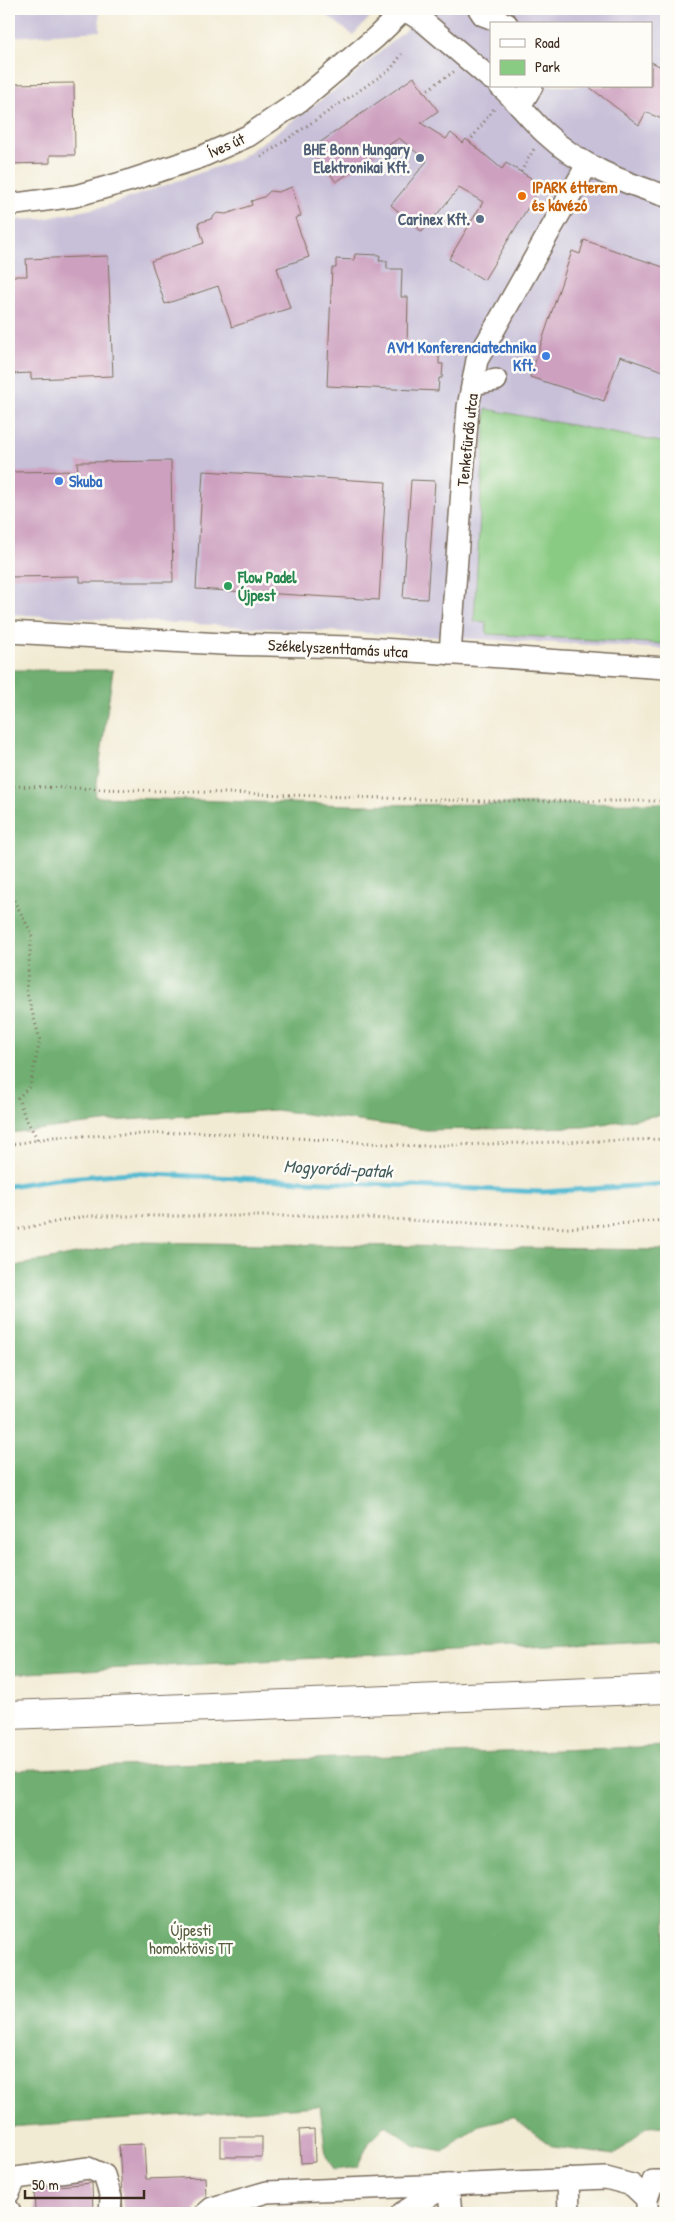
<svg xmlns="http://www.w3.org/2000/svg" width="675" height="2222" viewBox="0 0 675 2222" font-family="'Patrick Hand',sans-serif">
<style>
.industrial{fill:#c7c0d8;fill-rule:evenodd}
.green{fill:#8acb83;stroke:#627a50}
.forest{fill:#6faf71;stroke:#556c48}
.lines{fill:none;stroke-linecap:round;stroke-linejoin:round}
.stream{stroke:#53bad1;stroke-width:5}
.building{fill:#cda0bf}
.minor-casing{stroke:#7b6e5e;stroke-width:24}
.major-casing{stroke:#7b6e5e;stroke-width:30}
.path{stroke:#7b6e5e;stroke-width:3;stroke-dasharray:1 4;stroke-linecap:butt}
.minor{stroke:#fff;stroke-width:21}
.major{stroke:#fff;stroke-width:28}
.service-dot{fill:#5c6f8a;stroke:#fdfcf7;stroke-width:2}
.food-dot{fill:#e8710a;stroke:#fdfcf7;stroke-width:2}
.shop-dot{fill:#3f7fe0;stroke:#fdfcf7;stroke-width:2}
.leisure-dot{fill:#2e9e5b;stroke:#fdfcf7;stroke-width:2}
.labels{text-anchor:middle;stroke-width:5;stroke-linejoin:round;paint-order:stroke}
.street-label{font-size:16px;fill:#3b2a1e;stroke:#fdfcf7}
.service-label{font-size:16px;font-weight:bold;fill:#4e5e75;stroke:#fdfcf7;text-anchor:end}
.food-label{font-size:16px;font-weight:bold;fill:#c56008;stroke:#fdfcf7;text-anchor:start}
.shop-label{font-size:16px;font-weight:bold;fill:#366cbe;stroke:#fdfcf7;text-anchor:end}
.leisure-label{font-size:16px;font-weight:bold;fill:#27864d;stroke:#fdfcf7;text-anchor:start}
.park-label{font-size:16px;fill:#535a3c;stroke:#fdfcf7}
.water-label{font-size:18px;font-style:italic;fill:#435c5d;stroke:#fdfcf7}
</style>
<rect width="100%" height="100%" fill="#fdfcf7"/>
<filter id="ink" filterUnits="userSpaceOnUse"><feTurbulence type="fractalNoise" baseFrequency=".02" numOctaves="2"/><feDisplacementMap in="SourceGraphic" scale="10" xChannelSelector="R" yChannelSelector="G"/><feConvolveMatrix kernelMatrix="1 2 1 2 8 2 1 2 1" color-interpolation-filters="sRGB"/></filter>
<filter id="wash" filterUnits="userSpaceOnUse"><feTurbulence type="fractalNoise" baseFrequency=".0096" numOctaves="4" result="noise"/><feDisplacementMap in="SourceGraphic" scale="20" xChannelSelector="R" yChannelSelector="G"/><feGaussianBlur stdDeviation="1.12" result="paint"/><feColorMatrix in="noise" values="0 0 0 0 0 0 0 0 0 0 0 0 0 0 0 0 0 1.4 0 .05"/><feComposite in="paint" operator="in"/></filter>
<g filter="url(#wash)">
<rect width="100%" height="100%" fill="#f2ebd4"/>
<g class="industrial">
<polygon points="9,9 99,9 100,31 9,37"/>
<polygon points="318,9 378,9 353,35"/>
<path d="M 430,9 L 666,9 L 666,649 L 9,614 L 9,220 L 43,219 L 106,206 L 239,159 L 342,85 ZM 491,24 L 651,24 L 651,86 L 491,86 Z"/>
</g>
<polygon class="green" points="486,409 666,443 666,644 487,634 486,622 474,621"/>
<g class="forest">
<polygon points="9,670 113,670 95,797 351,805 666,803 666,1114 584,1127 426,1130 276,1110 112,1121 9,1133"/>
<polygon points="138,1242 666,1250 666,1640 9,1674 9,1267"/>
<polygon points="666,1746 666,2126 648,2127 614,2155 553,2147 513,2117 480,2125 443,2151 413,2145 386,2125 370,2141 357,2167 334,2170 326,2156 320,2106 9,2127 9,1770"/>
</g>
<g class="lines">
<polyline class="stream" points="9,1186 54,1179 129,1173 542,1192 666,1184"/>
</g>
<g id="blocks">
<g class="building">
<polygon points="651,62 666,69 666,121 646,112 639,125 588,86 651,86"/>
<polygon points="414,77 438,111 421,123 446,139 451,133 463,143 466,139 502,169 506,163 531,178 536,194 484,280 449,259 483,202 459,188 422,232 391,205 427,161 399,138 336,182 312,148"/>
<polygon points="74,83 75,155 50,155 50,163 9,164 9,84"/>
<polygon points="292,187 301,216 295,218 309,257 277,268 290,308 232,327 218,286 165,304 151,261 204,243 198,223 211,219 217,213 226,214 252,205 251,201 264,197 270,191 278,192"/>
<polygon points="584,240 666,268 666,372 620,356 604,401 530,377 572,251 580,254"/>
<polygon points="355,254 380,255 379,261 387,261 387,269 402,269 401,297 408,297 407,347 439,348 439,364 443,364 442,378 439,378 438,391 327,386 332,268 336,268 336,259 354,260"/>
<polygon points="108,256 113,376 31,379 31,373 9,374 9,276 27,276 26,259"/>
<polygon points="171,461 173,582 80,582 80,576 9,577 9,472 78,471 77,462"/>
<polygon points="203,471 386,482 379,600 196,589"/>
<polygon points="411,480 435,481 427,599 403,598"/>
<polygon points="314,2129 315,2162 301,2163 299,2130"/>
<rect x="221" y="2137" width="41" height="20"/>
<polygon points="144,2144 146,2179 205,2177 206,2197 198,2204 194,2213 130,2213 130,2211 123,2211 119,2145"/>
<polygon points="92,2183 93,2213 35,2213 34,2188"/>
</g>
</g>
</g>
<g filter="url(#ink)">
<use href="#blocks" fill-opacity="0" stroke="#7b6e5e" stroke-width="1"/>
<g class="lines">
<g class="minor-casing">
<g id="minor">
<polyline points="479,9 483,15 507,24"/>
<polyline points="405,10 424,22 491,79"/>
<path d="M 500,86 C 516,100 529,118 545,133 C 580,166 622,182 666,196"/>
<polyline points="520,106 532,86"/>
<polyline points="9,205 75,196 128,181 201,157 248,136 301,100 375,38 405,9"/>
<polyline points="473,384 496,380"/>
<polyline points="9,632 222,644 350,647 666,668"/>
<polyline points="450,654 468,407 477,360 587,165"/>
<polyline points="568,2179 569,2213"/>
<polyline points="9,2193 16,2178 88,2168 104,2175 111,2198 110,2213"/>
<polyline points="9,2210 9,2213"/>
<polyline points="647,2211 647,2199 653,2181 666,2181"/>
<polyline points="206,2213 212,2208 267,2192 448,2185 402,2213"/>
<polyline points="451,2213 448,2185 606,2178 632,2185 647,2199"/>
</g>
</g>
<g class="major-casing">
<polyline id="major" points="9,1715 666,1689"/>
</g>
<g class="path">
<polyline points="424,92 455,71"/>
<polyline points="469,142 496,106"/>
<polyline points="261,157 391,69 402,54"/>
<polyline points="521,172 535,147"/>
<polyline points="9,786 476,801 666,801"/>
<polyline points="10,786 11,895 32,934 26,990 40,1040 30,1086 18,1098 25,1117 38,1140"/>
<polyline points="9,1145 54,1137 203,1132 417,1146 666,1139"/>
<polyline points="9,1231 87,1216 329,1216 568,1228 666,1220"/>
</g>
<use href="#minor" class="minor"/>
<use href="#major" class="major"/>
</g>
</g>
<g class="service-dot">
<circle cx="420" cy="158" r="5"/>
<circle cx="480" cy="219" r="5"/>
</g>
<circle class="food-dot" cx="522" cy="196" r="5"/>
<g class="shop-dot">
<circle cx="546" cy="356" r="5"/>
<circle cx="59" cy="481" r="5"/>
</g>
<circle class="leisure-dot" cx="228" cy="586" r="5"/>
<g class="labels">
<g class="street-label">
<text transform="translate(226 145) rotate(-24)" y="6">Íves út</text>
<text transform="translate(467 440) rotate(-84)" y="6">Tenkefürdő utca</text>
<text transform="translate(338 648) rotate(3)" y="6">Székelyszenttamás utca</text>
</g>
<g class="service-label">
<text x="410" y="155">BHE Bonn Hungary<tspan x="410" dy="18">Elektronikai Kft.</tspan></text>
<text x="470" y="225">Carinex Kft.</text>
</g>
<g class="food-label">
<text x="532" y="193">IPARK étterem<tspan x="532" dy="18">és kávézó</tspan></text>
</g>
<g class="shop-label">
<text x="536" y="353">AVM Konferenciatechnika<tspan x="536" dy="18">Kft.</tspan></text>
<text x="69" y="487" text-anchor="start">Skuba</text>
</g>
<g class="leisure-label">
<text x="238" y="583">Flow Padel<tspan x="238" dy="18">Újpest</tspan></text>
</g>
<g class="park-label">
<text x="191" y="1936">Újpesti<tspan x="191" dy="18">homoktövis TT</tspan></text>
</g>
<g class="water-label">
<text transform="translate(338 1169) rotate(3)" y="6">Mogyoródi-patak</text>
</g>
</g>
<rect width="675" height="2222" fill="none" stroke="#fdfcf7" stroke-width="30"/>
<rect x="490" y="22" width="162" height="65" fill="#fdfcf7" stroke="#afa8a0"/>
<rect x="500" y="39" width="25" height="8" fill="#ffffff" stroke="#afa8a0"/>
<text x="535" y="48" font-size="15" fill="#3b2a1e">Road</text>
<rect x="500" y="60" width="25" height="15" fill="#8acb83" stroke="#afa8a0"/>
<text x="535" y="72" font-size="15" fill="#3b2a1e">Park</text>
<path d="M25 2190v8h119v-8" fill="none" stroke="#3b2a1e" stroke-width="2.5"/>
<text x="32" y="2190" font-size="15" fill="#3b2a1e" stroke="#fdfcf7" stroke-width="4" paint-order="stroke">50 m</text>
</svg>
